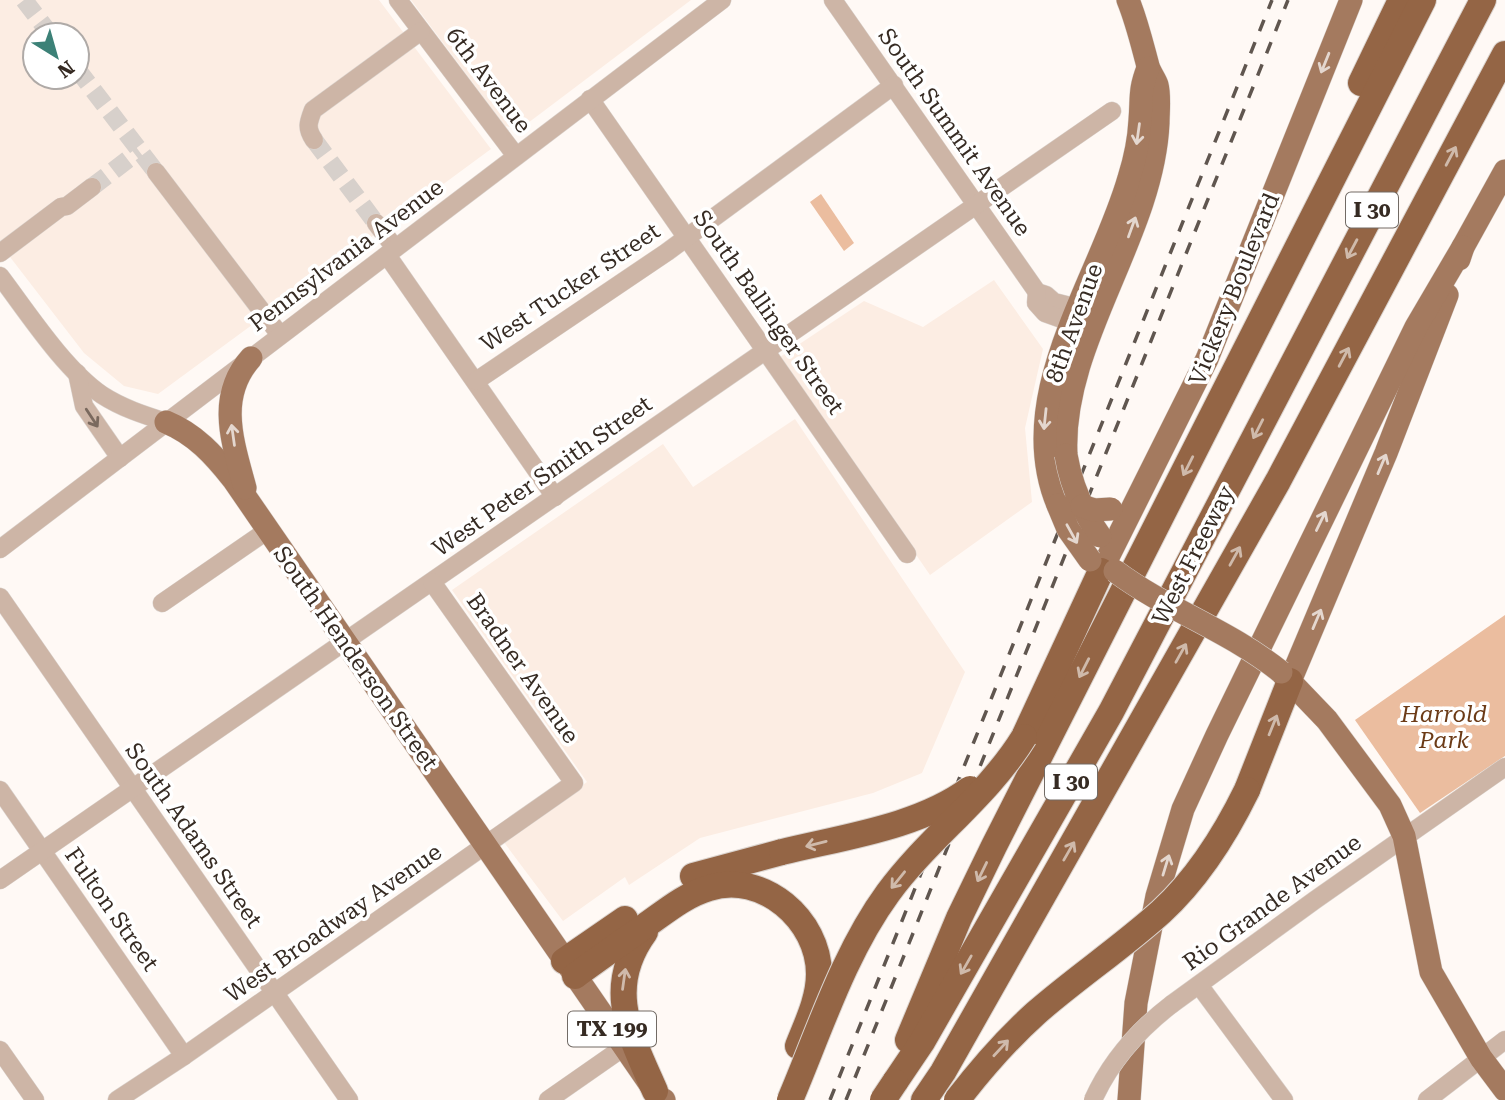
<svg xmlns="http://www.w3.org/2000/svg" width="1505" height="1100" viewBox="0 0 1505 1100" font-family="'Roboto Serif',serif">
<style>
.built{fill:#fcede3;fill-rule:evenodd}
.green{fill:#ebbd9f}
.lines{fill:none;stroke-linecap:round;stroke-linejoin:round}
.minor-tunnel{stroke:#d7d0cb;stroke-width:18;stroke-dasharray:18 9;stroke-linecap:butt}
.minor-casing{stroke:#dbd4cf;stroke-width:19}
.major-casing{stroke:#dbd4cf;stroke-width:24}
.highway-casing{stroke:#dbd4cf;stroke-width:28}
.minor{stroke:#cdb5a6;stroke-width:18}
.major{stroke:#a47a5f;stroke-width:23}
.highway{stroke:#946545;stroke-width:26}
.rail{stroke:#60564f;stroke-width:3.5;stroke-dasharray:12 12;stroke-linecap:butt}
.minor-bridge-casing{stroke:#dbd4cf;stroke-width:19;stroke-linecap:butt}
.major-bridge-casing{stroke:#dbd4cf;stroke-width:24;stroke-linecap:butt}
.highway-bridge-casing{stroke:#dbd4cf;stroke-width:28;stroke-linecap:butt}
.minor-bridge{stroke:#cdb5a6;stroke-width:18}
.major-bridge{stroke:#a47a5f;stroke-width:23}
.highway-bridge{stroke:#946545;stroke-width:26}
.oneway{stroke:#e4d7cf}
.oneway2{stroke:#cfbaab}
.oneway3{stroke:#7a695e}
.labels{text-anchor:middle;stroke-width:7;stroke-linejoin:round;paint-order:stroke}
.shield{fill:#fff;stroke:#726b65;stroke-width:2}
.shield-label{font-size:21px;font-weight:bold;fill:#362b23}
.street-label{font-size:23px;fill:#362b23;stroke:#fff}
.park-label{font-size:23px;font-style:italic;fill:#6c3b17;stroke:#fff}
</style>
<rect width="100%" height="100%" fill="#fff9f5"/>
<g class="built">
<path d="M 0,0 L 379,0 L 491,149 L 158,394 L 124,386 L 84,353 L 0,244 ZM 35,35 L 77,35 L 77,77 L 35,77 Z"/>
<polygon points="411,0 691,0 520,129 505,126"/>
<polygon points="994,280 1043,349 1025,428 1032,502 930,575 780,357 864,301 923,327"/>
<polygon points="795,419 965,672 922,773 873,793 700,838 629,885 625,877 563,921 503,841 587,782 452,590 663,444 693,487"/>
</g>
<g class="green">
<polygon points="821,194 854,243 844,251 810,202"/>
<polygon points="1505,615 1505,756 1420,813 1355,720"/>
</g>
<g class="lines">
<g class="minor-tunnel">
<polyline points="24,0 51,35"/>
<polyline points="77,69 156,172"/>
<polyline points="314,140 376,223"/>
<polyline points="92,187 139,151"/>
</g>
<g class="minor-casing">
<g id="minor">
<polyline points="398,0 516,156"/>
<polyline points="833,0 1037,292 1046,295 1054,302 1078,308"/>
<polyline points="590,99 907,554"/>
<path d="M 314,140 C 306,128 308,123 313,110 L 421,31"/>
<polyline points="156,172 280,335"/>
<polyline points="376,223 395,248"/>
<polyline points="0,253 61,207 67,206 92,187"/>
<polyline points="387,255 555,497"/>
<path d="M 0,276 C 28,313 64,369 102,395 C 122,408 144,415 166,422"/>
<polyline points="1037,292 1036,303 1045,313 1073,323"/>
<polyline points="77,373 84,406 120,458"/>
<polyline points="476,381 667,252 894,85"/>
<polyline points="0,549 722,0"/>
<polyline points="0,597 349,1100"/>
<polyline points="162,603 268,530"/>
<polyline points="0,790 184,1056"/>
<polyline points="0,880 1112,111"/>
<polyline points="1199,985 1284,1100"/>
<polyline points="1172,1004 1315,900 1505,767"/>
<polyline points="0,1050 35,1100"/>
<polyline points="117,1100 184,1056 574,783 432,582"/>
<polyline points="548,1100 624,1047"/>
<polyline points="1427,1100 1505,1040"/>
</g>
</g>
<g class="major-casing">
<g id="major">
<polyline points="1459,259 1463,247 1505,171"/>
<path d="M 166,422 C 195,434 214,455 233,479 L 659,1097 L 664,1100"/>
<path d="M 1066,455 C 1060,343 1153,236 1158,123 C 1158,112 1160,96 1157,85 C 1155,79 1150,73 1148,66 C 1142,44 1137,22 1128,0"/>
<path d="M 245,488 C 233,443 216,397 251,358"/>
<path d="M 1058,505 C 1012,396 1100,280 1129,178 C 1135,159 1139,140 1140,120 C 1142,97 1139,91 1148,68"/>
<polyline points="1101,571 1207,359 1351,0"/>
<polyline points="1281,672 1327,720 1390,805 1404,836 1431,972 1481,1058 1505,1090"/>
<polyline points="1290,681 1386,453 1447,295"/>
<polyline points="1129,1100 1136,1003 1157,896 1183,809 1217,735 1416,327 1463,247"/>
</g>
</g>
<g class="highway-casing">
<g id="highway">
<polyline points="1361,83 1401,0"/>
<polyline points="1024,737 1101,571"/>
<polyline points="1247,790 1290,681"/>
<polyline points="693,876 782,852"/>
<path d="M 645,932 C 604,988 630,1034 655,1091"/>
<polyline points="564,961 625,919"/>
<path d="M 575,976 C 598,959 621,943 645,926 C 665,912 685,895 709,888 C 763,871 819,920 819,974 C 819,999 807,1023 798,1046"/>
<polyline points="908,1040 959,918 994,846 1423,0"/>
<polyline points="895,1082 922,1042 1111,712 1483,0"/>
<polyline points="924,1100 943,1072 1278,481 1505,54"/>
</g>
</g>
<use href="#minor" class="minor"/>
<use href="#major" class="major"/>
<use href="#highway" class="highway"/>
<g class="rail">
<polyline points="830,1100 1272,0"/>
<polyline points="846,1100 1288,0"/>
</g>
<g class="minor-bridge-casing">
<path id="minor-bridge" d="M 1093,1100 C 1111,1060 1138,1030 1172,1004"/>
</g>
<g class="major-bridge-casing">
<g id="major-bridge">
<path d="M 1066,455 C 1071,485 1082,511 1100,536"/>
<polyline points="1058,505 1068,529 1090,560"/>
<polyline points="1082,506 1094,510 1111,509"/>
<path d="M 1115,571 C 1167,610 1230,631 1281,672"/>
</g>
</g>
<g class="highway-bridge-casing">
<g id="highway-bridge">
<path d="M 782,852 C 843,837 919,827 970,789"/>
<path d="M 790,1100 C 819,1032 844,953 888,893 C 929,837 987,797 1024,737"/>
<polyline points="883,1100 895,1082"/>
<path d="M 957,1100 C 981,1069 1007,1039 1036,1013 C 1076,978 1121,948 1161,912 C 1197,879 1225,835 1247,790"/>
</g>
</g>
<use href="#minor-bridge" class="minor-bridge"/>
<use href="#major-bridge" class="major-bridge"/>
<use href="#highway-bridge" class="highway-bridge"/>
</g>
<defs><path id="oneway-shaft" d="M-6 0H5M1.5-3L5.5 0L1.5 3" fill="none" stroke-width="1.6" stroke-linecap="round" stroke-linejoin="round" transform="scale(1.75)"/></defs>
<g class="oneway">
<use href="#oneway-shaft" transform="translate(1325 63) rotate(112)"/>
<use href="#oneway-shaft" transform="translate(1138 134) rotate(98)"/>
<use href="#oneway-shaft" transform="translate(1132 227) rotate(-70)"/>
<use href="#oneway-shaft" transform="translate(1045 419) rotate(96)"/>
<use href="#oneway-shaft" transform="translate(233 435) rotate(-98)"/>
<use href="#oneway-shaft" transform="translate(1382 464) rotate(-67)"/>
<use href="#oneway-shaft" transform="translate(1321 521) rotate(-64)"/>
<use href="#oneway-shaft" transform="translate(1072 534) rotate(61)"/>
<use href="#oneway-shaft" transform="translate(1317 619) rotate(-67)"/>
<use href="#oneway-shaft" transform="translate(1166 865) rotate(-73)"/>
</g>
<g class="oneway2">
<use href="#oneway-shaft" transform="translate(1451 156) rotate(-62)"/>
<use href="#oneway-shaft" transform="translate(1352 249) rotate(118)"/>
<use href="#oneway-shaft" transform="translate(1344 357) rotate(-62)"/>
<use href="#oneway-shaft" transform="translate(1258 429) rotate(117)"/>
<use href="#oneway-shaft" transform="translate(1188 466) rotate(117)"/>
<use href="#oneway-shaft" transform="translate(1235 556) rotate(-61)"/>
<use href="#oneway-shaft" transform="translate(1181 653) rotate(-61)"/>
<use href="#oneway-shaft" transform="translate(1084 668) rotate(117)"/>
<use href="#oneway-shaft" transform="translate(1273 725) rotate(-68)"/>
<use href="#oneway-shaft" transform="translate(816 844) rotate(166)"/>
<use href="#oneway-shaft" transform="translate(1069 851) rotate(-60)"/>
<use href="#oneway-shaft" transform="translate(982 872) rotate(116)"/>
<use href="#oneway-shaft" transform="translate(898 880) rotate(129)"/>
<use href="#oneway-shaft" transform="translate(966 965) rotate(120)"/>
<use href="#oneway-shaft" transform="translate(624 979) rotate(-82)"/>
<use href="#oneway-shaft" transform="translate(1001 1048) rotate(-47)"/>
</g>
<use class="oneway3" href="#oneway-shaft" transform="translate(92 418) rotate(57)"/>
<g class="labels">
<g class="shield">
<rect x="1346" y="192.5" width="52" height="35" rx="5"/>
<rect x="1045" y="764.5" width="52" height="35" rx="5"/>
<rect x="568" y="1011.5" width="88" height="35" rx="5"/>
</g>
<g class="shield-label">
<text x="1372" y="217">I 30</text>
<text x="1071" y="789">I 30</text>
<text x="612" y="1036">TX 199</text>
</g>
<g class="street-label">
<text transform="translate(489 80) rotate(53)" y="8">6th Avenue</text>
<text transform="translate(955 132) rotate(55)" y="8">South Summit Avenue</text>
<text transform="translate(346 255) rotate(-37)" y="8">Pennsylvania Avenue</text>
<text transform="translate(570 287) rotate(-34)" y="8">West Tucker Street</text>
<text transform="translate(1234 289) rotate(-68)" y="8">Vickery Boulevard</text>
<text transform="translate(769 312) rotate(55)" y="8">South Ballinger Street</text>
<text transform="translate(1074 323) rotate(-70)" y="8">8th Avenue</text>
<text transform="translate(542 476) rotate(-35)" y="8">West Peter Smith Street</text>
<text transform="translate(1193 555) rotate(-63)" y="8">West Freeway</text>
<text transform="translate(356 658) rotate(55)" y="8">South Henderson Street</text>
<text transform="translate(523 668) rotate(55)" y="8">Bradner Avenue</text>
<text transform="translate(194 835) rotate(55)" y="8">South Adams Street</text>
<text transform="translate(1272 902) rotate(-36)" y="8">Rio Grande Avenue</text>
<text transform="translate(112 909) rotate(55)" y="8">Fulton Street</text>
<text transform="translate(333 923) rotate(-35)" y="8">West Broadway Avenue</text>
</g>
<g class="park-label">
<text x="1444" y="722">Harrold<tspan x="1444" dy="26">Park</tspan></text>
</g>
</g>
<g transform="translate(56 56) rotate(143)"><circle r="33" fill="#ffffff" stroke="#afaaa7" stroke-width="2"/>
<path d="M0-5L12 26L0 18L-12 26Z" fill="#3c8177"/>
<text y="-10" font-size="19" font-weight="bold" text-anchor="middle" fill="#362b23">N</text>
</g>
</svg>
